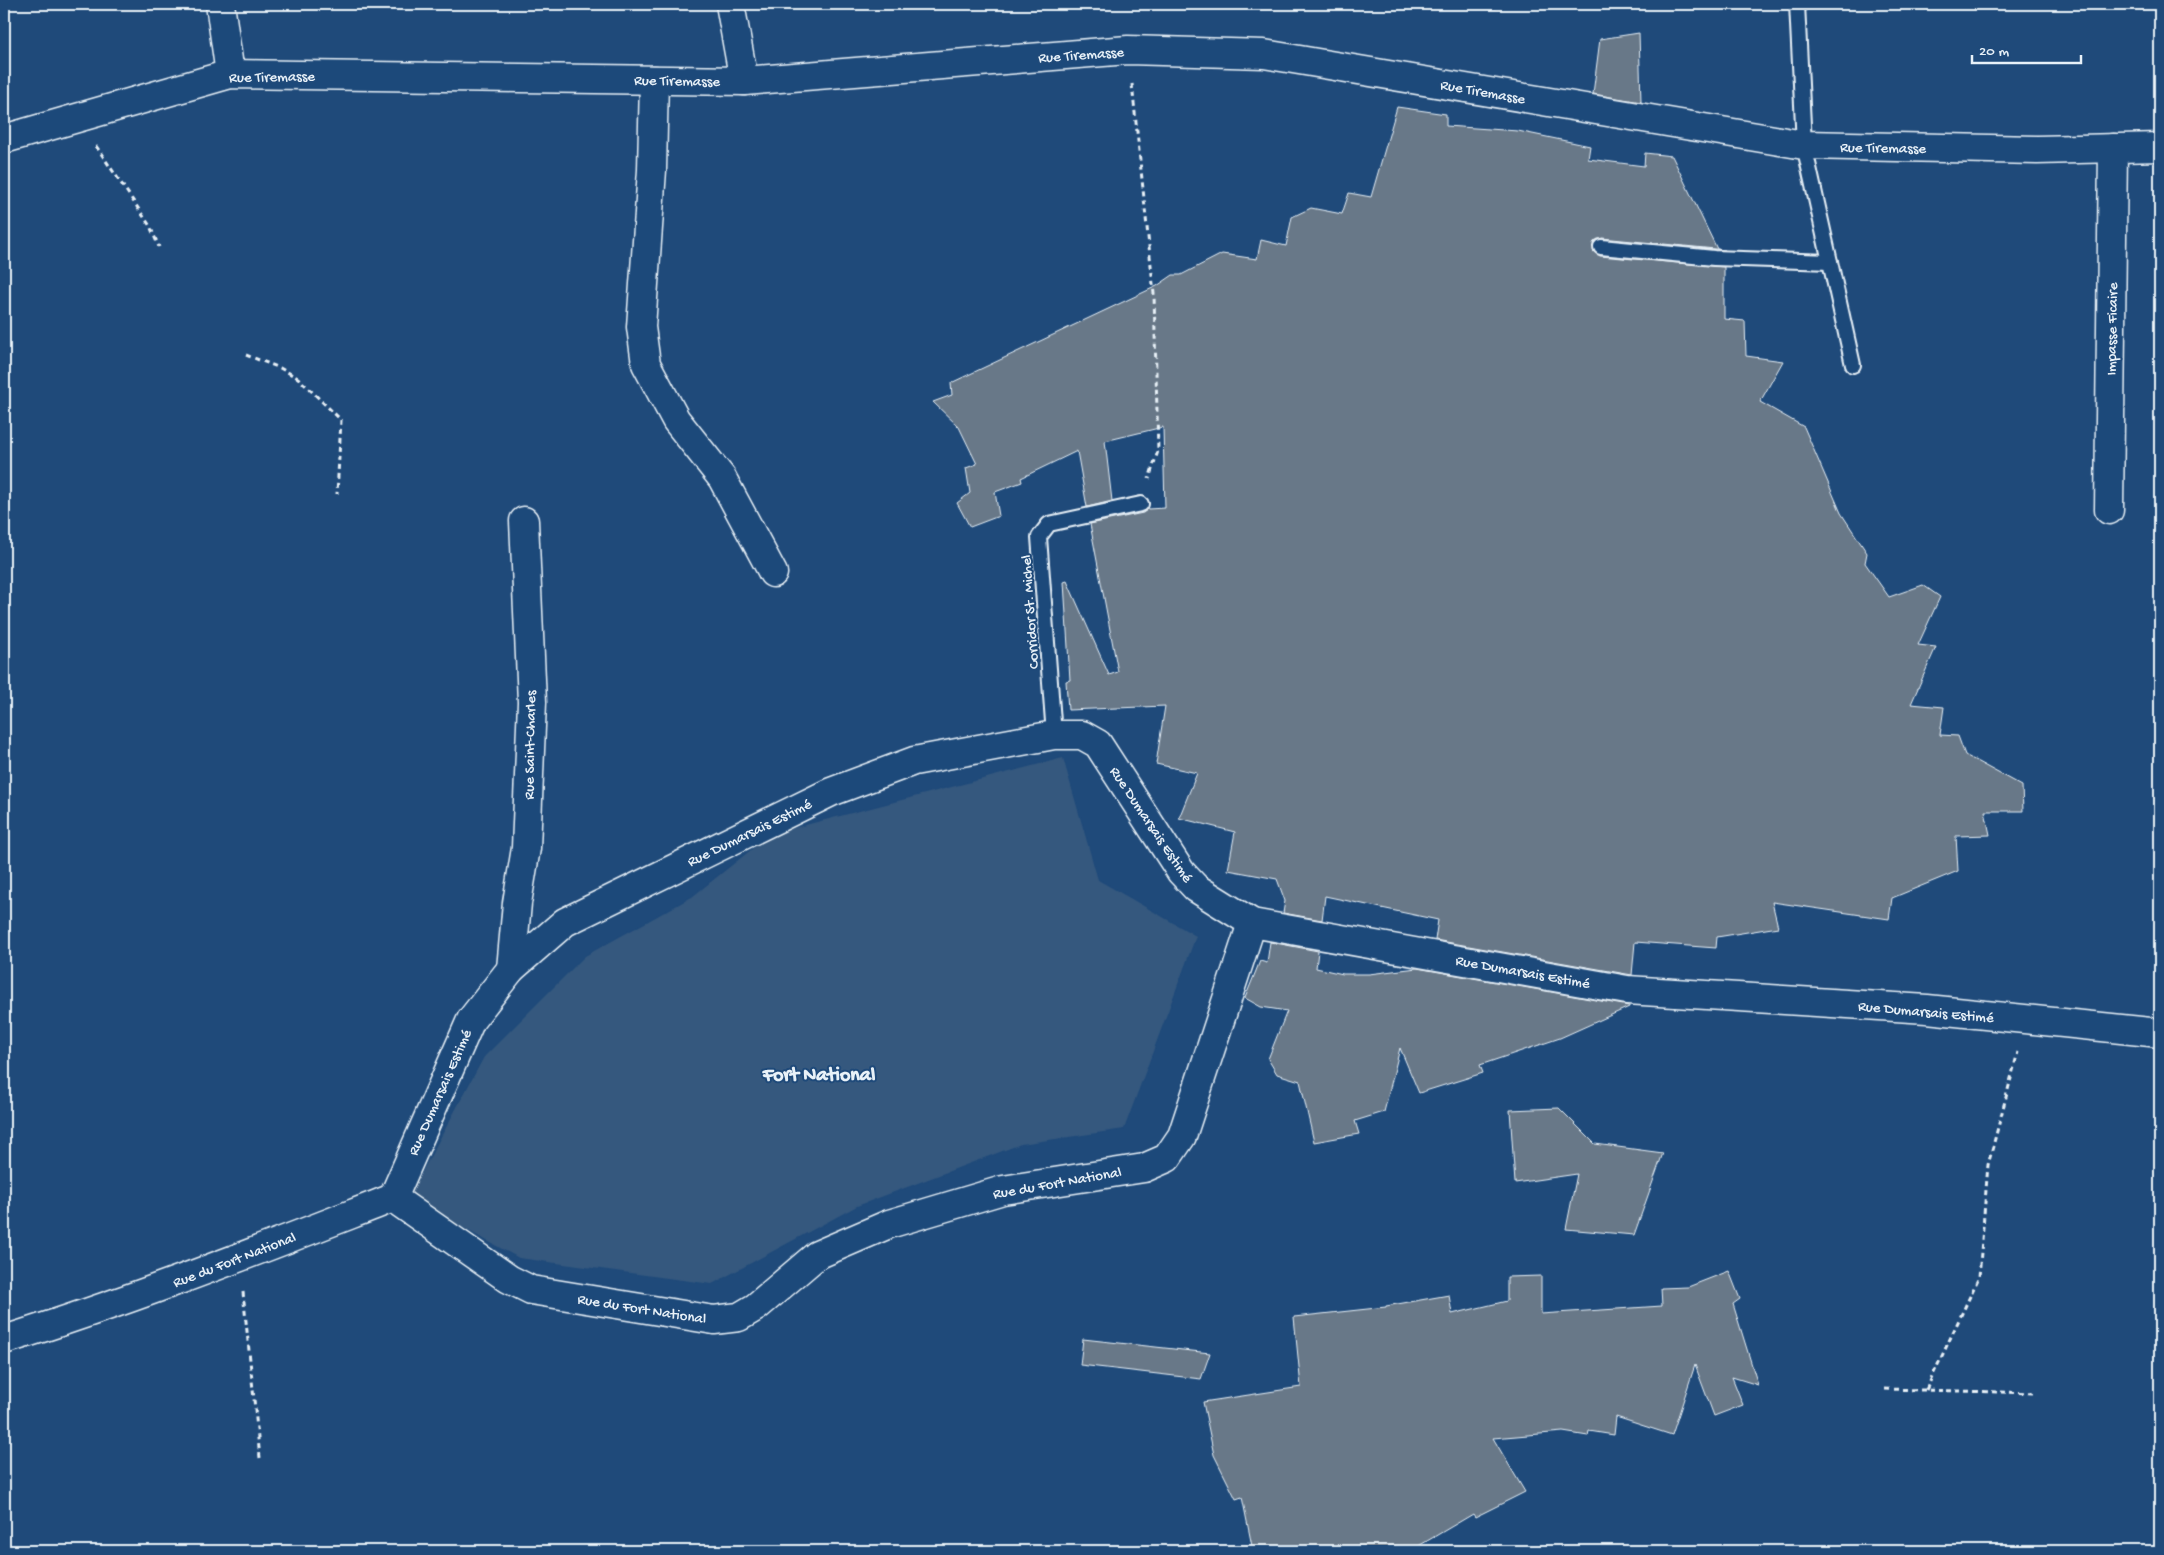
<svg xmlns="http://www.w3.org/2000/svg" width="2164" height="1555" viewBox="0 0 2164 1555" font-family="'Gochi Hand',sans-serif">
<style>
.built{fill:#35587e}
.building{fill:#687888;stroke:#e8f1f8}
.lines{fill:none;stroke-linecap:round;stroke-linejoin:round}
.lane-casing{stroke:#e8f1f8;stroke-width:18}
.street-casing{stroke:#e8f1f8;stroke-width:31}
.path{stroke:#e8f1f8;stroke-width:3;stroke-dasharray:5 4;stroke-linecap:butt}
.lane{stroke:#1f4a7a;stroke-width:14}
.street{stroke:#1f4a7a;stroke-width:28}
.labels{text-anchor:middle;stroke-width:4;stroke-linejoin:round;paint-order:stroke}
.street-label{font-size:15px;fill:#e8f1f8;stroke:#1f4a7a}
.district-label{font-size:20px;font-weight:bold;fill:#e8f1f8;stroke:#1f4a7a}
</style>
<rect width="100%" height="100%" fill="#1f4a7a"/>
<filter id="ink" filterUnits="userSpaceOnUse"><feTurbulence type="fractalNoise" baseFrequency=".02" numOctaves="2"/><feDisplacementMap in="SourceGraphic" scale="10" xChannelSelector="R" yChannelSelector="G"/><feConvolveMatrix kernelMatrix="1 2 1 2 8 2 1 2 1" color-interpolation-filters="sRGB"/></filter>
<g filter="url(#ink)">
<polygon class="built" points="1063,758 1098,880 1196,936 1124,1129 1021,1144 857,1206 712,1284 519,1258 408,1198 484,1057 585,956 692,897 771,834"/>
<g class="building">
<polygon points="1639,33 1641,102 1593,94 1600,39"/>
<polygon points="1397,107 1446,114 1446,126 1518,131 1590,146 1588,159 1644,166 1645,153 1672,156 1717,249 1725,250 1715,249 1602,238 1594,242 1593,251 1600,256 1724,267 1724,319 1745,321 1746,356 1783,361 1760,402 1804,427 1841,513 1867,553 1865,563 1889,597 1923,585 1940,597 1918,645 1936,647 1911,704 1944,707 1940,735 1958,736 1965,755 2022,786 2023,811 1985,811 1990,835 1956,836 1958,871 1892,898 1889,919 1772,902 1778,927 1717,937 1716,948 1635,942 1632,975 1435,940 1438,920 1325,896 1322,920 1283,913 1285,901 1277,879 1228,870 1235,832 1179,818 1197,773 1156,764 1165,706 1068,710 1066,681 1070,680 1064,582 1067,581 1109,675 1118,672 1090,524 1143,513 1148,509 1165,508 1163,427 1105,441 1112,501 1087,507 1077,451 1021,478 1022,482 995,492 999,516 970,527 957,503 970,493 966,468 977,464 959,427 933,402 952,395 951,383 1157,286 1173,275 1181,275 1222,254 1257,259 1261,240 1286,246 1292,217 1311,208 1342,214 1349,193 1371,197"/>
<polygon points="1270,942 1318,951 1316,968 1343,974 1369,974 1417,968 1629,1006 1629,1007 1560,1038 1480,1065 1483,1073 1419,1093 1400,1048 1384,1112 1355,1121 1359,1134 1314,1142 1300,1081 1277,1074 1268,1059 1287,1011 1261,1007 1245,998 1260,961 1267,963"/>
<polygon points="1559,1108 1595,1144 1663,1153 1634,1235 1566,1229 1577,1174 1515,1183 1510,1110"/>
<polygon points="1729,1271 1740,1299 1733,1304 1758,1385 1732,1377 1743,1405 1714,1416 1695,1365 1672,1435 1616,1417 1614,1435 1589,1431 1588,1436 1563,1432 1493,1438 1525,1492 1475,1517 1473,1514 1410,1551 1253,1551 1242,1497 1236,1499 1214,1455 1203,1402 1301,1387 1294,1317 1386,1307 1386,1306 1449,1295 1452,1314 1507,1301 1507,1277 1541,1276 1541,1314 1662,1306 1661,1288 1688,1287"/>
<polygon points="1083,1339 1210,1353 1201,1379 1080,1365"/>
</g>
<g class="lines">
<g class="lane-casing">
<g id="lane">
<polyline points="1797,4 1804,145 1853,365"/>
<polyline points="1601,247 1714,258 1830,262"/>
<polyline points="1054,735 1039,537 1049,524 1141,504"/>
</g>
</g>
<g class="street-casing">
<g id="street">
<polyline points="220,4 230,74"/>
<polyline points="730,4 744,81"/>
<polyline points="654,80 652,170 641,327 646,364 676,420 722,478 773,573"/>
<polyline points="4,139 230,74 744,81 1128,50 1264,54 1804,145 2037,150 2160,147"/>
<polyline points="2109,510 2113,148"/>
<polyline points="511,969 517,903 526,848 532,702 524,521"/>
<polyline points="393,1198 471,1020 511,969 565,922 831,792 914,761 1054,735 1082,735 1098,744 1181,872 1196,888 1252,923 1627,990 1927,1009 2160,1033"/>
<path d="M 4,1340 C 136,1299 264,1248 393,1198 L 509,1279 L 531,1290 L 714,1320 L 739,1317 L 756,1307 L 817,1255 L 889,1224 L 1003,1190 L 1144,1168 L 1167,1158 L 1182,1136 L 1252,923"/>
</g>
</g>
<g class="path">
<polyline points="1495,4 1495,13"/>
<polyline points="1132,84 1154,294 1158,451 1149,479"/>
<polyline points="96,146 150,226 159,247"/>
<polyline points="246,355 280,368 298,378 341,420 337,494"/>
<polyline points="243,1292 260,1458"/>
<polyline points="1884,1389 2035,1393"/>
<polyline points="1926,1390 1979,1277 1988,1165 2018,1052"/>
</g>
<use href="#lane" class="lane"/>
<use href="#street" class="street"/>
</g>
</g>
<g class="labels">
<g class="street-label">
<text transform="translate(1081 54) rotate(-4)" y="5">Rue Tiremasse</text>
<text transform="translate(272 76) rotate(-1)" y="5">Rue Tiremasse</text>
<text transform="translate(677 80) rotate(1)" y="5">Rue Tiremasse</text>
<text transform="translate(1483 91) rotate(10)" y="5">Rue Tiremasse</text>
<text transform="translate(1883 147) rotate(1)" y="5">Rue Tiremasse</text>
<text transform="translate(2111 329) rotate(-89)" y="5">Impasse Ficaire</text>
<text transform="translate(1029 612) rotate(-94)" y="5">Corridor St. Michel</text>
<text transform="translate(529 745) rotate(-89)" y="5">Rue Saint-Charles</text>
<text transform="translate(1152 824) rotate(56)" y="5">Rue Dumarsais Estimé</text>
<text transform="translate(749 832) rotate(-26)" y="5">Rue Dumarsais Estimé</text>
<text transform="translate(1523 971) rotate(10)" y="5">Rue Dumarsais Estimé</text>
<text transform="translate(1926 1011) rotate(5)" y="5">Rue Dumarsais Estimé</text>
<text transform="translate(439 1092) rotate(-66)" y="5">Rue Dumarsais Estimé</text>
<text transform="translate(1057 1182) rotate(-10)" y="5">Rue du Fort National</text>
<text transform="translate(234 1259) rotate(-21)" y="5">Rue du Fort National</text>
<text transform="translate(642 1308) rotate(9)" y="5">Rue du Fort National</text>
</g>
<g class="district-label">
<text x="819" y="1080">Fort National</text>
</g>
</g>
<rect width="2164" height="1555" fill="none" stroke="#1f4a7a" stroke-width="20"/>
<rect x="10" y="10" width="2144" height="1535" fill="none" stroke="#e8f1f8" stroke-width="2" filter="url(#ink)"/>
<path d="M1972 55v8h109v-8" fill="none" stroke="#e8f1f8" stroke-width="2.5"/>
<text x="1979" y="55" font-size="15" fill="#e8f1f8" stroke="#1f4a7a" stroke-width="4" paint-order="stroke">20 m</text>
</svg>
